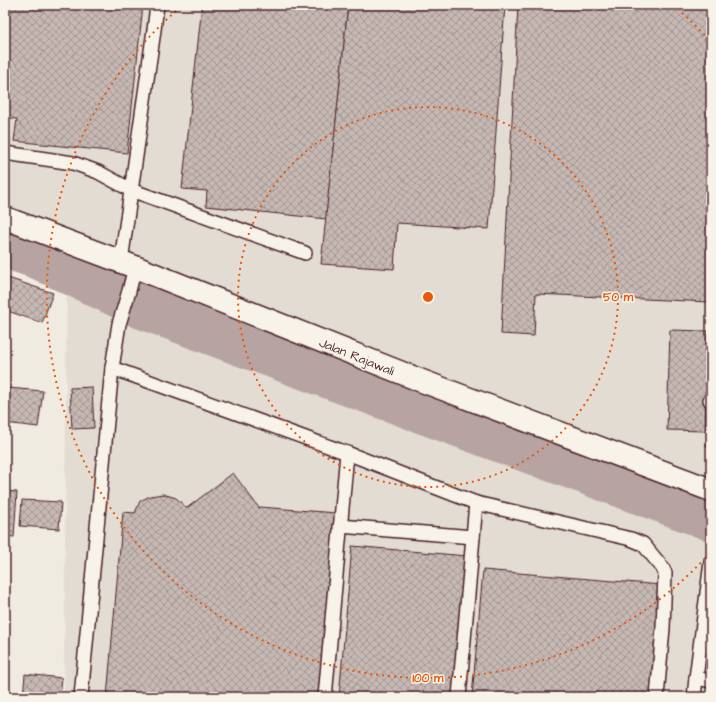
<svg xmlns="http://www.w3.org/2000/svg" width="716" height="702" viewBox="0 0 716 702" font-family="'Architects Daughter',sans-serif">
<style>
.built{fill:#e3dcd2}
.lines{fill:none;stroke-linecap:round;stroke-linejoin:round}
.river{stroke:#b7a4a2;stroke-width:46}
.building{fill:url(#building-cross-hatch);stroke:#4a1f2b}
.service-casing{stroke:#4a1f2b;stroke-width:16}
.tertiary-casing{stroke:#4a1f2b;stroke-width:25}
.service{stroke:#f7f3e8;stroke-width:13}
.tertiary{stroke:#f7f3e8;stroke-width:22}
.ring{fill:none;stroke:#e8590c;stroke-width:2;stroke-dasharray:2 4}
.labels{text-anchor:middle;stroke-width:3;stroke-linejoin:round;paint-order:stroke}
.street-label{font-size:13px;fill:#4a1f2b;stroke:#f7f3e8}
.centre{fill:#e8590c;stroke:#f7f3e8;stroke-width:2}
.ring-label{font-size:12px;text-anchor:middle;font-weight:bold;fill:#e8590c;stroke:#f7f3e8;stroke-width:3;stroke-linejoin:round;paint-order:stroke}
</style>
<defs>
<pattern id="building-cross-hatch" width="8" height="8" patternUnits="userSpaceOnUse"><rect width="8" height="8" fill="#c6b8b3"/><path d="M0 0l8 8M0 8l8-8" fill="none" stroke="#a39592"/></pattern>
</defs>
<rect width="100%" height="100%" fill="#f0ebe0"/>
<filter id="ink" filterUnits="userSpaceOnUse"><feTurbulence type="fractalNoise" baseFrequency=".025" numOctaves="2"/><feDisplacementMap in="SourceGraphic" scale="8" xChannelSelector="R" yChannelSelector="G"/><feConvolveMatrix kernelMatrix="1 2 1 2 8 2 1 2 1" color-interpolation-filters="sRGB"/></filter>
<g filter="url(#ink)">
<polygon class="built" points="5,5 711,5 711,697 64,697 67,246 5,221"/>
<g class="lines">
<polyline class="river" points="5,245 40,257 142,306 711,518"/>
</g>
<g class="building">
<polygon points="5,5 143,5 127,153 14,141 17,119 5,118"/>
<polygon points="202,5 348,5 326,219 206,206 207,191 182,189"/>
<polygon points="348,5 505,5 489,229 397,223 394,269 321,264"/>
<polygon points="518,5 711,5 711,267 709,302 536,294 534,336 501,334"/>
<polygon points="5,277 53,293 42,323 5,310"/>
<polygon points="670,330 708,331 705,431 667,430"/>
<polygon points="92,387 94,428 72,429 70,388"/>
<polygon points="8,388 43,391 38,427 5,423 5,411"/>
<polygon points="711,430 711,448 706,446"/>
<polygon points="233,473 259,508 260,507 336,513 320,697 107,697 123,512 135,513 140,501 150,496 163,494 176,498 187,508"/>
<polygon points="5,491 17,492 14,537 5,536"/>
<polygon points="22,500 61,502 59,529 20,526"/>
<polygon points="352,546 467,556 455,697 339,697"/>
<polygon points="483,570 661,585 651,697 472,697"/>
<polygon points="25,674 62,678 60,697 23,697"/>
</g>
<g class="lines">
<g class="service-casing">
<g id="service">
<polyline points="5,153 73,163 98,172 131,190 305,253"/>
<polyline points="121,261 154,30 157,5"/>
<polyline points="112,368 347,453 476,503 631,539 643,544 662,567 665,573 663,628 657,697"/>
<polyline points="710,400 711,400"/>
<polyline points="340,526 473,537"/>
<polyline points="696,678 711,681"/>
<polyline points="81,697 112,368 119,324 129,291 135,267"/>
<polyline points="325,697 347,453"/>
<polyline points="459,697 476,503"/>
<polyline points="694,697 696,678 711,562"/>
</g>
</g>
<g class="tertiary-casing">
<polyline id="tertiary" points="5,218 135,267 422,381 711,490"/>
</g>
<use href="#service" class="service"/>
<use href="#tertiary" class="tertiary"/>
</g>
</g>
<g class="ring">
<circle cx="428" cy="297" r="190"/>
<path d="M709 554A381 381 0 1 1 183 5M673 5A381 381 0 0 1 709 40"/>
</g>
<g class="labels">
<g class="street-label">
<text transform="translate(357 356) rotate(22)" y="5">Jalan Rajawali</text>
</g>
</g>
<circle cx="428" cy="297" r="6" class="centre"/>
<g class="ring-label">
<text x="618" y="301">50 m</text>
<text x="428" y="682">100 m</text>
</g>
<rect width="716" height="702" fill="none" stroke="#f7f3e8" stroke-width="20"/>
<rect x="10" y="10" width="696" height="682" fill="none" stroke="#4a1f2b" stroke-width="1.5" filter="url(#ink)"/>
</svg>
